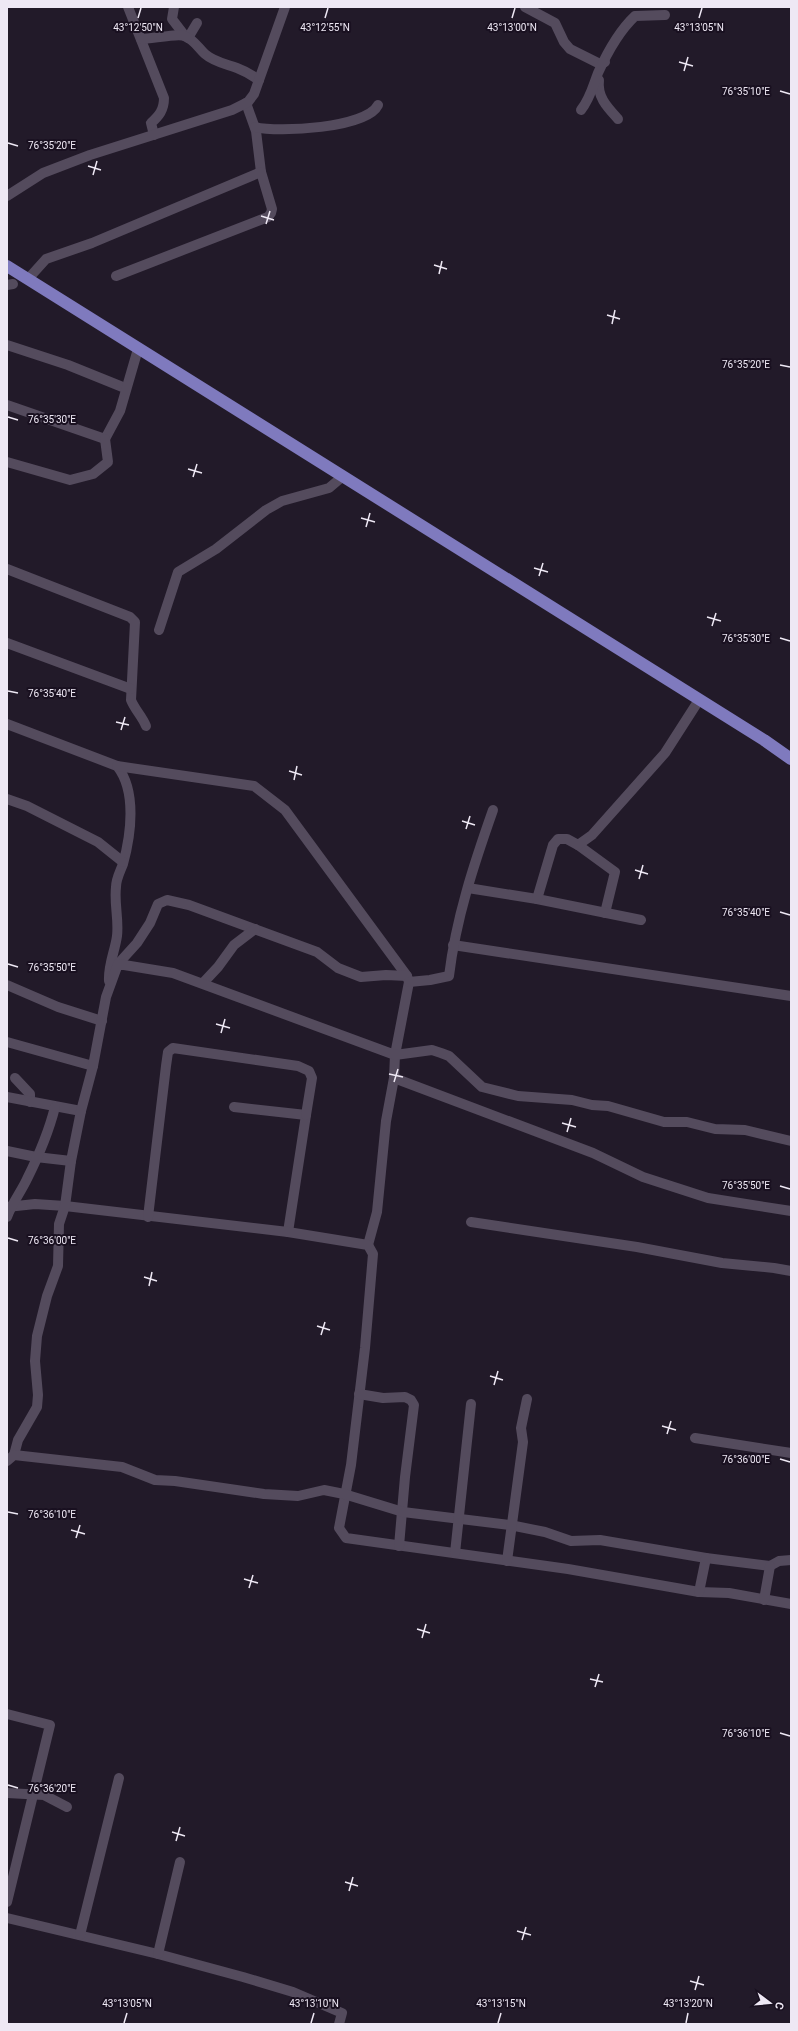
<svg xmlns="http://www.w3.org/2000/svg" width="798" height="2031" viewBox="0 0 798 2031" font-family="Roboto,sans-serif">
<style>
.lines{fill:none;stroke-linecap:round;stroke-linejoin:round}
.minor{stroke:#544b5d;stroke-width:10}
.major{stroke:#7f7abe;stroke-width:12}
.ticks{fill:none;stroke:#eee8f4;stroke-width:1.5}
.ticks-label{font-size:10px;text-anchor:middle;fill:#eee8f4;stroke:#191020;stroke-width:4;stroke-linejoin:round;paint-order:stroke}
</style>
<rect width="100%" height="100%" fill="#221a29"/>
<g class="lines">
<g class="minor">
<path d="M 128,7 L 164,98 C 164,110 159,116 151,123 L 154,135"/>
<polyline points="174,7 172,19 185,36"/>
<polyline points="525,7 555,23 564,42 570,49 600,64 605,62"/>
<polyline points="188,38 197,23"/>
<path d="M 141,39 C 151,39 178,33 184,36 C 194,39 198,48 205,54 C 214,62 226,64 237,68 C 245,71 252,75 259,80"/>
<path d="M 599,80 C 597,97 607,107 618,119"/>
<polyline points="246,103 256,131 261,172"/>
<path d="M 581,110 C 590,99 593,86 598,73 C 607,53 619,31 635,16 L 665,15"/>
<path d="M 255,127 C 278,133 367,128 378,105"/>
<polyline points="7,196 43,173 90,155 232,110 248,102 254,94 285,7"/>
<polyline points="28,279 46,259 92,243 261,172 272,209 271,213 268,217 116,276"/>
<polyline points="7,285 13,284"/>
<polyline points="7,345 68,365 125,388"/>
<polyline points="7,405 105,439 120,411 138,349"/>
<polyline points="7,462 70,480 93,474 108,462 105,439"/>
<path d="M 7,569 L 130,617 L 135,622 L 131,700 C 135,710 142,716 146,726"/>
<polyline points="159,630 178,572 216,549 266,510 282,501 329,488 342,477"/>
<polyline points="7,643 131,689"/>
<path d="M 7,724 L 117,766 C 137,791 131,835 123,864 C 120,872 116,879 116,887 C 114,904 119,919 117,936 C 115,951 108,965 109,981"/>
<polyline points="117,766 254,786 285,810 407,976 409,982 395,1055 394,1078 386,1121 377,1212 368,1245"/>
<polyline points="7,799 27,806 98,842 123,862"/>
<polyline points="578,845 615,872 605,913"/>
<polyline points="468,888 537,899 641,920"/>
<polyline points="537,899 553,845 558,839 567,839 578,845 592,835 665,753 699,700"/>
<polyline points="453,945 791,996"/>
<polyline points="118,964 137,943 150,923 158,904 167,900 189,905 317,952 338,968 361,977 386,975 407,976"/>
<path d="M 409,982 L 430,980 L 449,976 C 456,918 474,864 493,810"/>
<polyline points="203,983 218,967 234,945 255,929"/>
<polyline points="7,985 58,1007 102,1021"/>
<polyline points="7,1042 93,1066"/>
<polyline points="15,1078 30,1094 30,1102"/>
<polyline points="394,1078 593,1153 643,1177 708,1198 791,1211"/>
<polyline points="7,1097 81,1111"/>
<polyline points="234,1107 306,1115 288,1232"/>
<polyline points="7,1151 36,1157 71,1161 81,1111 93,1066 106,997 118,964 173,973 395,1055 432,1050 441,1053 449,1056 482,1087 518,1096 572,1100 592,1105 608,1106 664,1122 687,1122 715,1129 745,1130 791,1141"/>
<polyline points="7,1207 35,1204 65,1206 288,1232 368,1245 373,1254 365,1348 351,1465 339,1528 346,1538 568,1569 699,1592 729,1593 791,1604"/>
<path d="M 7,1217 C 12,1203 21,1192 27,1179 C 38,1157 49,1131 55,1107"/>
<polyline points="148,1217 166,1066 168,1052 173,1048 298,1066 309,1071 312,1078 306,1115"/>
<polyline points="471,1222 637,1247 722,1263 774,1268 791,1271"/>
<polyline points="359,1394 383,1398 405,1397 411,1400 414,1405 405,1477 399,1546"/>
<polyline points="695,1438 791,1453"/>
<polyline points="14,1455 18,1440 37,1407 38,1395 35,1361 37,1336 47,1296 58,1266 59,1224 65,1206 71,1161"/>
<polyline points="7,1461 14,1455 122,1467 155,1480 175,1481 264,1494 298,1496 324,1490 344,1494 403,1512 510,1525 545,1532 571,1541 600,1540 706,1558 770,1566 779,1561 791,1560"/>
<polyline points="455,1553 471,1404"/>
<polyline points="507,1561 523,1442 521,1428 527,1399"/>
<polyline points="699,1592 706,1558"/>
<polyline points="764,1600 770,1566"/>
<polyline points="7,1714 50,1725 7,1902"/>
<polyline points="7,1793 44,1795 67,1807"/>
<polyline points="7,1918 158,1954 243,1977 293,1992 342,2013 339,2024"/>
<polyline points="80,1935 119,1778"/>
<polyline points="158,1954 180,1862"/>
</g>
<polyline class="major" points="7,266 764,740 791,759"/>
</g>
<path class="ticks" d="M 138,18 L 141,8M 325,18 L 328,8M 512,18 L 515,8M 699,18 L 702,8M 679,62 L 693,66M 684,71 L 688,57M 780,91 L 790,94M 8,143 L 18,146M 88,166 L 101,170M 93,175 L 97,161M 261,216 L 274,220M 266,224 L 270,211M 434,265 L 447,269M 439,274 L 442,261M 607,315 L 620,319M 612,324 L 615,310M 780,365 L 790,367M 8,417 L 18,420M 188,469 L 202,473M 193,477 L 197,464M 361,518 L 375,522M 366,527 L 370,513M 534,568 L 548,572M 539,576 L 543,563M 707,617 L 721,621M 712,626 L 716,613M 780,638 L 790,641M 8,691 L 18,693M 116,722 L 129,725M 121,730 L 125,717M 289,771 L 302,775M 294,780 L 297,766M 462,821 L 475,825M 466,829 L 470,816M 635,870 L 648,874M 639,879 L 643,865M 780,912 L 790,915M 8,964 L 18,967M 216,1024 L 230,1028M 221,1033 L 225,1019M 389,1074 L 403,1077M 394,1082 L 398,1069M 562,1123 L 576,1127M 567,1132 L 571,1118M 780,1186 L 790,1189M 8,1238 L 18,1241M 144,1277 L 157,1281M 149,1286 L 152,1272M 317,1326 L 330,1330M 321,1335 L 325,1322M 490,1376 L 503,1380M 494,1385 L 498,1371M 662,1426 L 676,1430M 667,1434 L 671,1421M 780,1459 L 790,1462M 8,1512 L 18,1514M 71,1530 L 85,1534M 76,1538 L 80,1525M 244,1579 L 258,1583M 249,1588 L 253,1575M 417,1629 L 430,1633M 422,1638 L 426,1624M 590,1679 L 603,1682M 595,1687 L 599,1674M 780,1733 L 790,1736M 8,1785 L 18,1788M 172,1832 L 185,1836M 176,1841 L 180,1827M 345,1882 L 358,1886M 349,1891 L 353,1877M 517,1931 L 531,1935M 522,1940 L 526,1927M 690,1981 L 704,1985M 695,1990 L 699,1976M 124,2023 L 127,2013M 311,2023 L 314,2013M 498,2023 L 501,2013M 686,2023 L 688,2013"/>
<g class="ticks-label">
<text x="138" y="31">43°12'50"N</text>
<text x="325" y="31">43°12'55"N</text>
<text x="512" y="31">43°13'00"N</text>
<text x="699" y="31">43°13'05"N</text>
<text x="746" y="95">76°35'10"E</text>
<text x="52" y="149">76°35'20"E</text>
<text x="746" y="368">76°35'20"E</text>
<text x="52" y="423">76°35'30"E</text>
<text x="746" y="642">76°35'30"E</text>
<text x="52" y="697">76°35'40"E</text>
<text x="746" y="916">76°35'40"E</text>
<text x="52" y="971">76°35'50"E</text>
<text x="746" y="1189">76°35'50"E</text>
<text x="52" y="1244">76°36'00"E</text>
<text x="746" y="1463">76°36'00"E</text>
<text x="52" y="1518">76°36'10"E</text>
<text x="746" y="1737">76°36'10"E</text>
<text x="52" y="1792">76°36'20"E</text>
<text x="127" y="2007">43°13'05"N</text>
<text x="314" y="2007">43°13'10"N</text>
<text x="501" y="2007">43°13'15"N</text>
<text x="688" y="2007">43°13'20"N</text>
</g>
<rect width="798" height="2031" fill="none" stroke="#eee8f4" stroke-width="16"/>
<g transform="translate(770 2003) rotate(106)" stroke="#191020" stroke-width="3" paint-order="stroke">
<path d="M0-3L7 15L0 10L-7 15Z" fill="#eee8f4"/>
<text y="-6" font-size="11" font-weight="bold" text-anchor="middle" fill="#eee8f4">С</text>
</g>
</svg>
